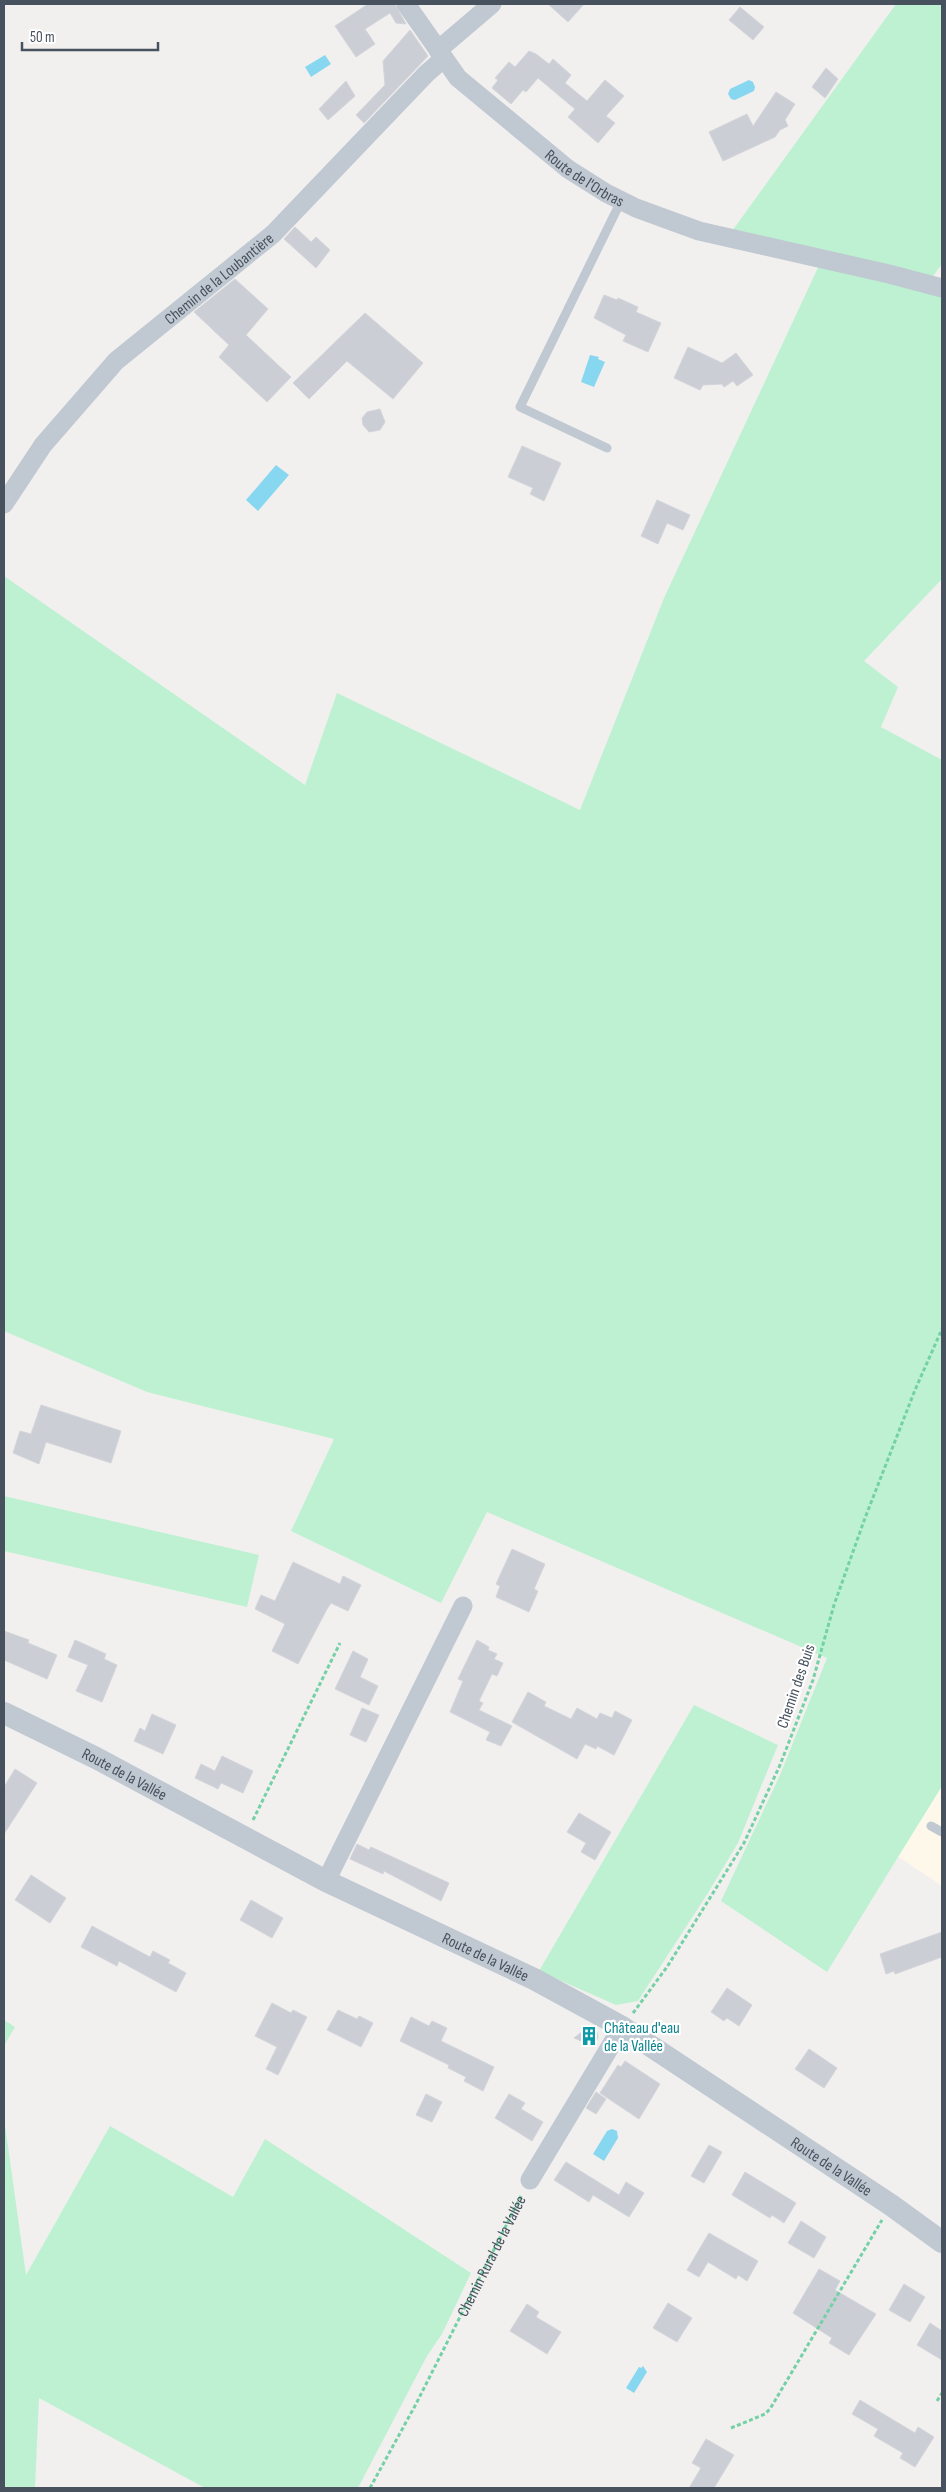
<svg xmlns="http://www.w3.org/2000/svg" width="946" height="2492" viewBox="0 0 946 2492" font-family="'Sofia Sans Condensed',sans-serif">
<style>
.commercial{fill:#fdf8e9}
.green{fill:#bdf1d2}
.water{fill:#88d7f0}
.building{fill:#cbced5;stroke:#d3d5db}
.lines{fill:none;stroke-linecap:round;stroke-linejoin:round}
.path{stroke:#73d1a5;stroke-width:3;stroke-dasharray:4 2.5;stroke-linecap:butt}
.service{stroke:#c0c9d2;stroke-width:9}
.minor{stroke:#c0c9d2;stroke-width:19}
.tertiary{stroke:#c0c9d2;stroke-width:22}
.labels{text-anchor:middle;stroke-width:4.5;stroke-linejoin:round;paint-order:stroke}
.street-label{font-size:16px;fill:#47525e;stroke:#fff}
.culture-label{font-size:16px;fill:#0d838f;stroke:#fff;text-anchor:start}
</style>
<rect width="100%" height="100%" fill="#f2f0ef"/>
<polygon class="commercial" points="942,1786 942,1886 897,1856"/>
<g class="green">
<polygon points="896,4 942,4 942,264 928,283 942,288 942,579 864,661 898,687 881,727 942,760 942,1786 827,1972 721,1901 780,1775 827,1658 487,1512 441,1603 291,1531 334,1439 147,1392 4,1331 4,576 305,785 337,693 580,810 664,598 822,259 727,238"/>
<polygon points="4,1496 259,1555 247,1607 4,1551"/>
<polygon points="694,1705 778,1745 738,1843 708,1893 638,2001 616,2005 539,1971"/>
<polygon points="4,2020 15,2027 4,2046"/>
<polygon points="4,2118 26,2275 110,2126 233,2197 265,2139 471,2273 442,2334 427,2356 358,2488 205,2488 39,2398 35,2488 4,2488"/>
</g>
<g class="water">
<polygon points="325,55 331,64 311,77 305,67"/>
<polygon points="749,80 753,82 755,87 754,91 735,100 731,99 728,94 730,89"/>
<polygon points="590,355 599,357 598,359 605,362 594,387 581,382"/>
<polygon points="276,465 289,475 258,511 246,500"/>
<polygon points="612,2129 617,2131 618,2138 604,2161 593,2154 607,2131"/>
<polygon points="643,2366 647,2372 634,2393 626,2388 639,2367 641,2368"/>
</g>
<g class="building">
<polygon points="368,4 395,4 406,24 396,23 390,13 365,29 375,44 356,57 335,26"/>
<polygon points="548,4 584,4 568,22"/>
<polygon points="740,7 764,27 753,40 729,20"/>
<polygon points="410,30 428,56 364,123 356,115 385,85 383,61"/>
<polygon points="529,51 536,54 549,64 553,59 571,75 565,83 587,101 605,80 624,96 606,116 615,123 598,143 568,117 575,109 538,78 526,92 523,90 511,104 492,88 498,80 495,78 509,62 515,67"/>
<polygon points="826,68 838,79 825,98 812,87"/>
<polygon points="346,81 355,96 328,120 319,109"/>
<polygon points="776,92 795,104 785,120 788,126 780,130 775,137 723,161 709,132 747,114 753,126"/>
<polygon points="295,227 311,242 316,237 330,250 316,268 284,239"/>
<polygon points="235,279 268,309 246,335 291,377 267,402 219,357 229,345 194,312"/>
<polygon points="604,295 617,300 618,298 638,307 636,312 661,323 648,352 623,341 626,335 594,318"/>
<polygon points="365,313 423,363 393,399 347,361 309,399 293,383"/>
<polygon points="688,347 722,363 736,353 753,375 737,386 733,381 724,387 722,384 703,385 700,390 674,378"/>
<polygon points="380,409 385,422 380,430 369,432 363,425 362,418 367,412"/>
<polygon points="522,446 561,463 544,501 530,494 533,488 508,477"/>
<polygon points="657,500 690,515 683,530 667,523 658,544 641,536"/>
<polygon points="41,1405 121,1431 111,1463 46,1442 39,1464 13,1453 20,1431 31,1434"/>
<polygon points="512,1549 545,1564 534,1589 538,1591 529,1612 496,1597 500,1586 496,1584"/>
<polygon points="293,1562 340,1584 343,1576 361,1585 348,1611 331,1603 327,1609 298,1664 272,1651 285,1624 255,1609 261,1595 275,1601"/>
<polygon points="4,1631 29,1640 28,1643 57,1655 47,1679 4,1660"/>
<polygon points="75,1640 106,1654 104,1659 117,1665 102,1702 76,1691 88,1665 68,1657"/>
<polygon points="477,1640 489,1647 488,1650 497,1654 494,1659 503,1663 497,1676 492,1674 479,1701 483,1703 479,1710 512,1726 501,1746 486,1740 490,1732 450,1712 463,1681 458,1679"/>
<polygon points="353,1651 368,1659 360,1677 378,1686 369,1705 335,1689"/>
<polygon points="528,1692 546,1702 544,1706 571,1719 577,1708 597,1719 600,1713 612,1718 615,1711 632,1720 614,1755 597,1746 596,1749 585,1744 577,1759 512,1722"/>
<polygon points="362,1708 379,1715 366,1742 350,1735"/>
<polygon points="152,1714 176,1725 163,1754 134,1741 140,1728 145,1731"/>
<polygon points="222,1756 253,1771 243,1793 221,1783 218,1789 195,1778 201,1764 215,1771"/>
<polygon points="15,1769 37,1783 4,1834 4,1787"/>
<polygon points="579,1813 611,1832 595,1860 581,1852 586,1843 567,1832"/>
<polygon points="357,1844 369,1850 371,1847 449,1883 441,1901 384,1871 383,1874 350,1859"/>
<polygon points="31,1875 66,1898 50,1923 15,1900"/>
<polygon points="251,1900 283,1918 272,1938 240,1920"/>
<polygon points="92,1926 150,1957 153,1951 170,1960 168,1963 186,1973 176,1992 119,1961 117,1966 81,1947"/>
<polygon points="942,1932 942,1957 895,1974 894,1971 886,1974 880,1954"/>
<polygon points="727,1988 752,2005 739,2026 727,2018 724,2021 711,2012"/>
<polygon points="272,2003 291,2013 293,2010 307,2017 278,2075 266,2069 277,2047 255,2036"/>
<polygon points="338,2010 357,2019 359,2016 373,2023 361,2047 327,2030"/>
<polygon points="411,2017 429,2026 432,2021 447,2028 441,2041 494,2067 483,2091 464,2081 466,2077 448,2068 449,2065 400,2041"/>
<polygon points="588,2027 597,2032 598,2038 594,2044 588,2044 574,2038"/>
<polygon points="809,2049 837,2068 824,2088 795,2069"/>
<polygon points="625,2061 660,2084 639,2119 600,2093 618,2065 621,2067"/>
<polygon points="596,2092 606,2099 596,2114 586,2108"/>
<polygon points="426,2094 442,2102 432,2122 416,2115"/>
<polygon points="509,2094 525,2103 521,2109 543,2122 532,2141 495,2118"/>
<polygon points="709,2145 722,2152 704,2183 691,2176"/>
<polygon points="566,2162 619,2195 626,2182 644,2193 629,2217 593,2195 589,2202 554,2180"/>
<polygon points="745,2172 796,2203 784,2223 772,2215 770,2218 732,2195"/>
<polygon points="801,2221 826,2237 814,2258 788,2243"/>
<polygon points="709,2233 758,2261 747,2281 738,2275 736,2279 708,2262 699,2277 687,2270"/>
<polygon points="819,2269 840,2281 835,2290 876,2314 849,2355 829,2343 832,2338 793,2313"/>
<polygon points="904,2284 925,2297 910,2322 889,2310"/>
<polygon points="668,2303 692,2318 677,2342 653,2328"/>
<polygon points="527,2304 539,2312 536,2317 561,2332 547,2354 510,2331"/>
<polygon points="930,2323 942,2331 942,2360 917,2345"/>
<polygon points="860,2400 915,2433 918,2427 934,2437 915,2467 900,2458 903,2453 874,2436 878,2429 852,2414"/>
<polygon points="706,2439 734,2455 714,2488 689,2488 701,2468 692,2463"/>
</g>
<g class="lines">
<g class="path">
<polyline points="253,1820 340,1643"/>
<polyline points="633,2013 667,1967 744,1843 780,1765 813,1680 834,1605 865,1518 915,1390 942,1329"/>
<polyline points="937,2401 942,2393"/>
<polyline points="731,2428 765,2414 770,2409 882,2220"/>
<path id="s1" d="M 370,2488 L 416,2404 L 521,2196"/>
</g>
<g class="service">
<polyline points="607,448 520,407 621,201"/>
<polyline points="931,1826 942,1832"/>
</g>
<g class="minor">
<path id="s2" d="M 406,4 L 458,78 L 568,169 L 606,193 L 636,208 L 699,231 L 889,274 L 942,288"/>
<polyline points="438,50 492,4"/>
<path id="s3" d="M 4,504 L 43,445 L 116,361 L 273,234 L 426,74 L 443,59"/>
<polyline points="326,1881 463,1606"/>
<polyline points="530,2180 622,2027"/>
</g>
<path class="tertiary" id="s4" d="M 4,1713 L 96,1758 L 326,1881 L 534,1979 L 622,2027 L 891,2205 L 942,2242"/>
</g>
<defs>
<g id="building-bare" transform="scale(1.5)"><path d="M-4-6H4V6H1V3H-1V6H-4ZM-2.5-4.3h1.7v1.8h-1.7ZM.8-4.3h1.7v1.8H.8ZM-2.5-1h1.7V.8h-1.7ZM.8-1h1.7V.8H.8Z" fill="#0f9aa8" stroke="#fff" stroke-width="2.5" paint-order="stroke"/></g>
</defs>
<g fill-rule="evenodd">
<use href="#building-bare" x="589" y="2036"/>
</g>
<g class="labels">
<g class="street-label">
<text dy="6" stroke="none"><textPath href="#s2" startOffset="252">Route de l'Orbras</textPath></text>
<text dy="6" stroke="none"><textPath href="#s3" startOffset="314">Chemin de la Loubantière</textPath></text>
<text transform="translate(795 1686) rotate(-71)" y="6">Chemin des Buis</text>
<text dy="6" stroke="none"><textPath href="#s4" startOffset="135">Route de la Vallée</textPath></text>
<text dy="6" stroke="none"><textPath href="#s4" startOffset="540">Route de la Vallée</textPath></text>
<text dy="6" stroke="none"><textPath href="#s4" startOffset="945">Route de la Vallée</textPath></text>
<text dy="6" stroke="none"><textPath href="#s1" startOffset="262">Chemin Rural de la Vallée</textPath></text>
</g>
<g class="culture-label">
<text x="604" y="2033">Château d'eau<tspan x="604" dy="18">de la Vallée</tspan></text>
</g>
</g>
<rect width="946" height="2492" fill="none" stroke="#47525e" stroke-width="10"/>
<path d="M22 42v8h136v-8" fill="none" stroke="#47525e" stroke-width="2.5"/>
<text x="30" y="42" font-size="15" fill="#47525e" stroke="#ffffff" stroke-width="4" paint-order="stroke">50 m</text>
</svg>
